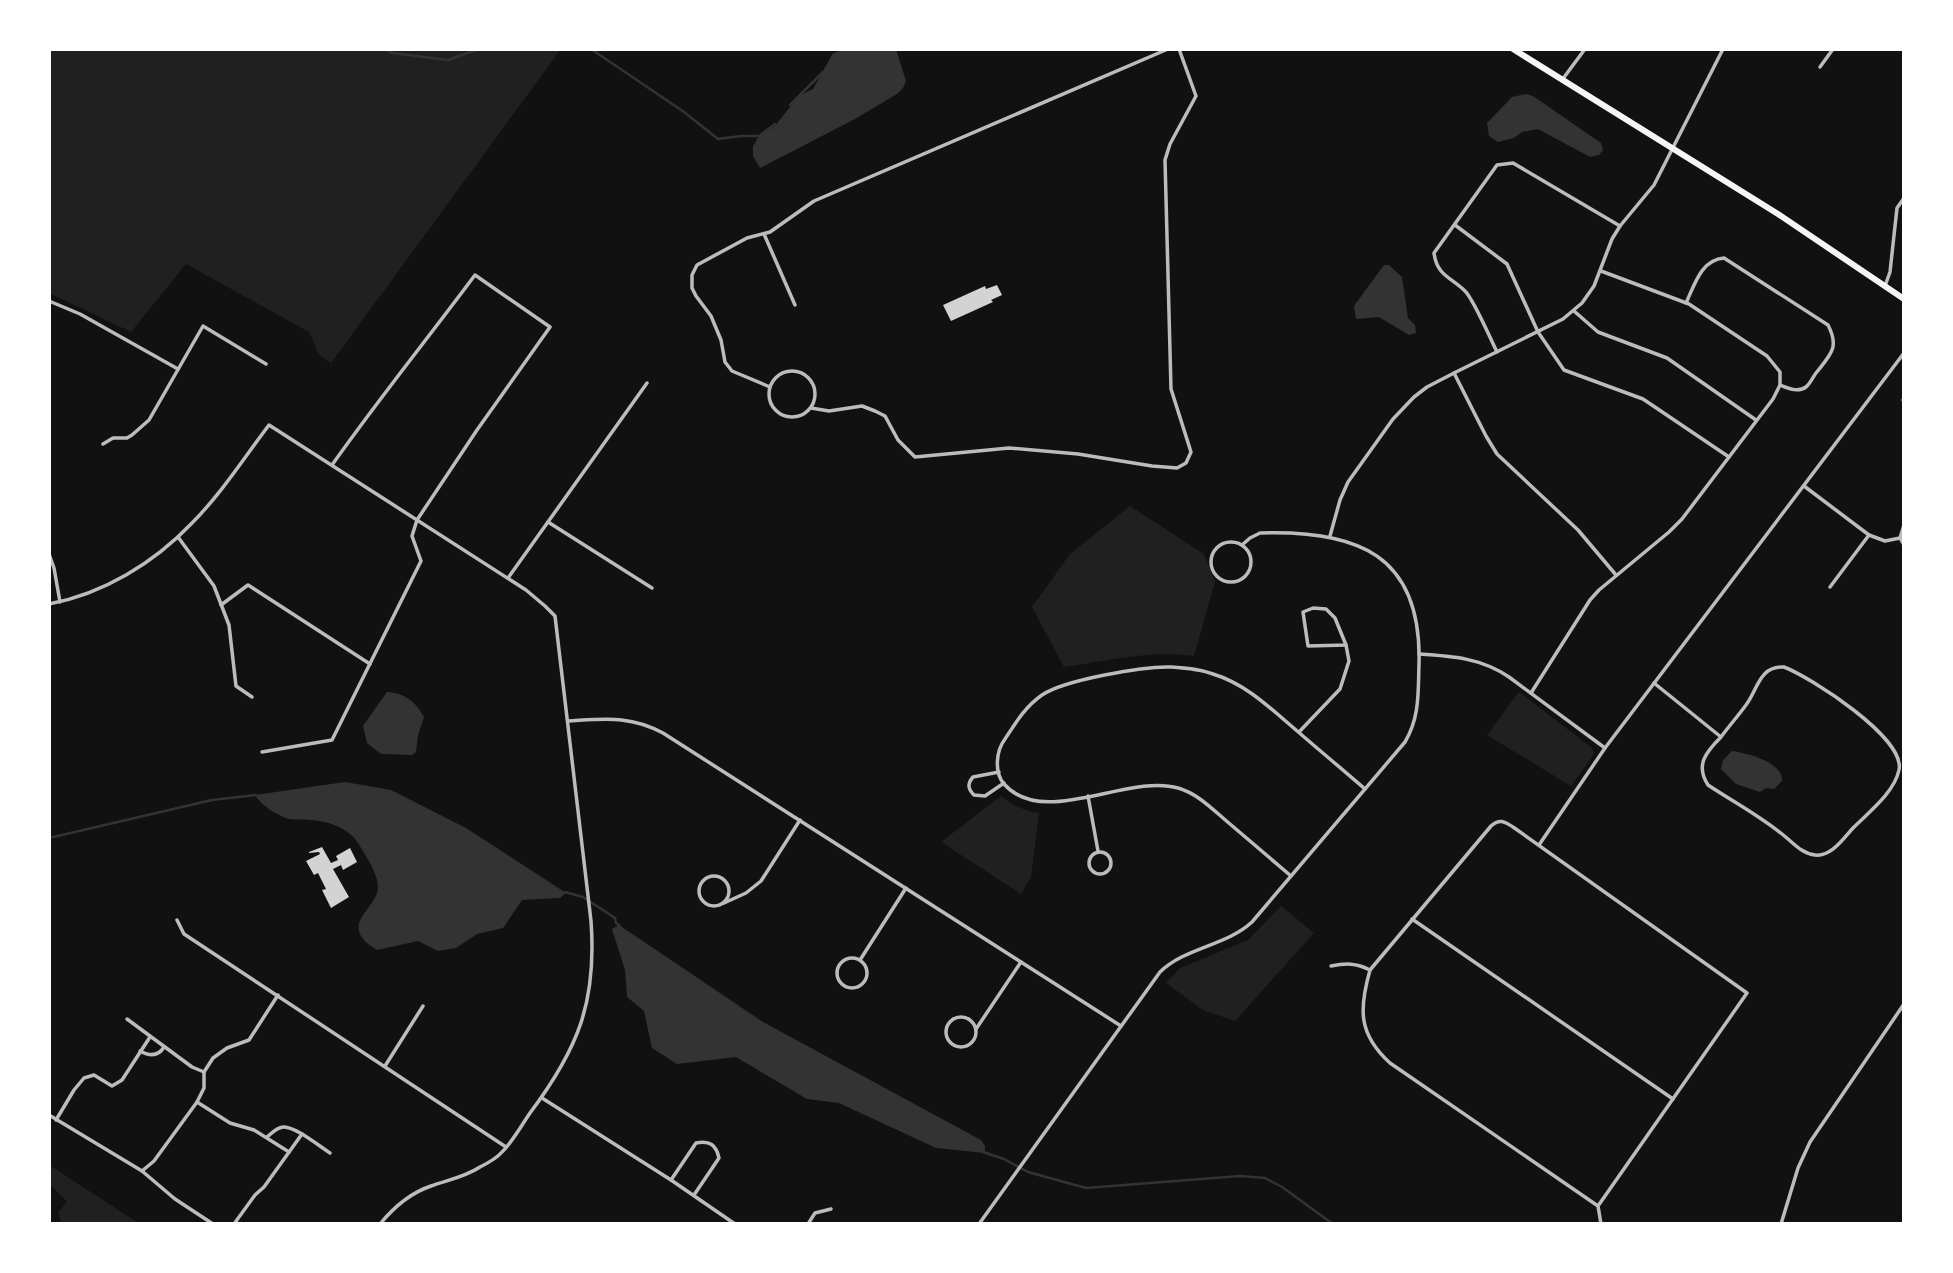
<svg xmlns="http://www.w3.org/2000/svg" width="1953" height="1273" viewBox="0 0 1953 1273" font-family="Overpass,sans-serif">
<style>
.green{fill:#202020}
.water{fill:#333}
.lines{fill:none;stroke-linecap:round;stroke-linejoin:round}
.stream{stroke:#333;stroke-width:2.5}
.building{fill:#d3d3d3}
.minor{stroke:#bcbcbc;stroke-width:3.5}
.primary{stroke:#f5f5f5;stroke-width:6}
</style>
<rect width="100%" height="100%" fill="#111"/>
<g class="green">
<polygon points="49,49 561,49 331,363 319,355 309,332 186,264 131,332 49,293"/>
<path d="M 1130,506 L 1204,554 L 1215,582 L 1194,656 C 1151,650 1107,661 1064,667 L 1032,607 L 1070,554 Z"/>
<polygon points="1519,692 1592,748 1594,753 1592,757 1571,786 1487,735"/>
<path d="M 1001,796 C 1013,805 1024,811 1039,813 L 1031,877 L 1021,894 L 941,842 Z"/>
<polygon points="1281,906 1314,933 1235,1021 1203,1010 1166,983 1180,968 1248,940"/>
<polygon points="49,1165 140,1224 62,1224 58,1213 67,1202 49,1183"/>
</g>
<g class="water">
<polygon points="848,49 896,49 906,81 903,88 897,94 855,119 760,168 753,156 753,146 759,136 774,127 799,96 813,89 833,53"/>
<polygon points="1526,94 1533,96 1601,143 1603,150 1599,155 1590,157 1538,129 1522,132 1514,138 1498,142 1489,136 1487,123 1512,97"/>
<polygon points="1384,265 1389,265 1402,277 1408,318 1415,325 1416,333 1409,335 1379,317 1356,319 1354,306"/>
<path d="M 387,692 C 405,693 415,701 424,717 L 418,735 L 416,752 L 412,755 L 381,754 L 367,743 L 363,726 Z"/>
<path d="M 1732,751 C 1747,753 1783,762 1782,781 L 1774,789 L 1766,788 L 1760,792 L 1736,784 L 1721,769 L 1723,760 Z"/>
<path d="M 345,782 L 391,790 L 466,828 L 566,893 L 560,898 L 522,900 L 503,928 L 477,934 L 456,948 L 438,951 L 418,941 L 377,950 C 335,925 378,909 378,887 C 378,873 365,855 358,843 C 349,828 328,821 311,820 C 304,819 296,820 289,819 C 276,815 262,806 255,795 Z"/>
<polygon points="619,925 763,1022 981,1140 985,1146 985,1153 936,1148 839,1103 807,1099 736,1057 677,1064 652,1048 644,1011 627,997 625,970 612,929"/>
</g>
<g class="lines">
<g class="stream">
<polyline points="384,49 392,53 448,60 479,49"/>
<polyline points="591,49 684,112 718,139 741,136 759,136 775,124"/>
<polyline points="790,105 823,72"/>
<polyline points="49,838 212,800 256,795"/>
<polyline points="565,892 583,897 615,918 616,923 620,926"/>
<polyline points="983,1152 1004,1159 1028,1172 1086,1188 1240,1176 1265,1178 1282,1187 1333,1224"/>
</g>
</g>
<g class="building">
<polygon points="997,285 1002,295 991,300 993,302 951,321 943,305 985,286 986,289"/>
<polygon points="322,847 331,863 338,860 336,856 350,848 357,862 343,870 341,865 333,869 349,897 331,908 322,890 326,889 318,873 314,875 306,861 320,854 319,852 309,853 309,852"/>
</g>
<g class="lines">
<g class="minor">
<polyline points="1820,67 1833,49"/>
<polyline points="1562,80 1585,49"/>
<polyline points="1455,225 1507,264 1538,332 1564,370 1643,399 1729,457"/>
<polyline points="764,234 795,305"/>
<polyline points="1885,286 1890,272 1897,208 1904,198"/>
<polyline points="49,301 80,314 178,369"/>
<path d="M 1686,303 C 1695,284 1701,260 1724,258 L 1828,325 C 1840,348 1830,355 1816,373 C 1813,377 1810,384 1806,387 C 1798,393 1788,388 1780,385"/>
<polyline points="1574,311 1598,332 1667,358 1756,420"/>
<path d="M 1497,352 C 1490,338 1474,300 1465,291 C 1451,277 1437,276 1434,253 L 1497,165 L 1513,163 L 1620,226"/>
<circle cx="792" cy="394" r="23"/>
<polyline points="1454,373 1486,436 1497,454 1578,530 1616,575"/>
<polyline points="770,387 732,371 725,362 721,340 711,316 696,296 692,288 692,275 697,265 747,238 770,232 814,201 1168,49"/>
<polyline points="1903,400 1904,400"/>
<polyline points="811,408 829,411 862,406 875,411 885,416 898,440 915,457 1009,448 1078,454 1152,466 1177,468 1186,463 1191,452 1171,389 1165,160 1170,144 1196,96 1179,49"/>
<polyline points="103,444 113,438 127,438 132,435 149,420 203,326 266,364"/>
<polyline points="1804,486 1869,535"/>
<polyline points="548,522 652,588"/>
<polyline points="1904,525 1900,538 1904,545"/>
<polyline points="1330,536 1340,500 1348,482 1393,419 1414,397 1427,387 1454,373 1563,319 1582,303 1594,286 1612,239 1620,226 1654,185 1723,49"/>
<polyline points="178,537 214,586 229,625 236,686 252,697"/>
<circle cx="1231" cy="562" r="20"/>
<polyline points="49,554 54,568 60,602"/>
<polyline points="508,578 647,383"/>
<polyline points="1830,587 1869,535 1885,541 1900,538"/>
<path d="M 49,604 C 103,594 154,563 192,523 C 221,494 244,458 269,425 L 526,590 L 545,606 L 555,616 L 591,921 C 597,1002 578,1049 530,1113 C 521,1126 513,1141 502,1152 C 497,1158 488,1163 480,1167 C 465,1177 448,1180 431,1186 C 410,1193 394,1207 380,1224"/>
<polyline points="221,605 248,585 370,664"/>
<polygon points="1313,608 1326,609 1335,618 1346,645 1308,646 1303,612"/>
<path d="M 1419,654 C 1452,656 1481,658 1509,677 L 1605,748"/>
<path d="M 1654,683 L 1721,737 C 1706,752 1695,765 1708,785 C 1735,803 1764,818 1788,839 C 1796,846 1804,854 1815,855 C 1831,857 1843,839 1853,828 C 1869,812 1894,793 1899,770 C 1906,738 1810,677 1784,667 C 1759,666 1758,689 1746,705 C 1738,716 1729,726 1721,737"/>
<polyline points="1531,693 1590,600 1599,590 1669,532 1682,519 1773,399 1780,385 1780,372 1767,356 1689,304 1601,271"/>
<path d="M 568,721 C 604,719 630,715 663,733 L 1121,1026"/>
<polyline points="1299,732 1340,689 1349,661 1346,645"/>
<path d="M 262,752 L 332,740 L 421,561 L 412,536 L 417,520 L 477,430 L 550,327 L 475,275 C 428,338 378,400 332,465"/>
<path d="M 999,772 L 973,777 C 967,784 968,789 974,795 L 985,796 L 1004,783"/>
<polyline points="1088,796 1098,851"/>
<polyline points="1539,845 1605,748 1904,353"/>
<circle cx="1100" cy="863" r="11"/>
<path d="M 1291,876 C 1271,859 1251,842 1230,824 C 1214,811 1199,794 1178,788 C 1128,773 1044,829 1004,784 C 994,772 996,751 1005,739 C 1016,722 1026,706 1042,695 C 1064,680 1144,666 1171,667 C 1186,668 1200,669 1213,674 C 1246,684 1270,708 1296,730 C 1319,750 1342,769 1365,789"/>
<circle cx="714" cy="891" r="15"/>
<polyline points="724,903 746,893 761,881 800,820"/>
<polyline points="1412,919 1673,1099"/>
<polyline points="177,920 184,934 506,1147"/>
<circle cx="852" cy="973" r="15"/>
<polyline points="860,960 906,888"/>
<path d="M 1331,966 C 1346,963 1356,963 1370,970"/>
<circle cx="961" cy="1032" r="15"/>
<polyline points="127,1019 192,1067 204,1072"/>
<polyline points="976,1029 1021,962"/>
<path d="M 140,1051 C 149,1056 158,1057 164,1047"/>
<polyline points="385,1066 423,1006"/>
<polyline points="542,1098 671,1180 735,1224"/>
<polyline points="197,1102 230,1123 254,1130 289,1152"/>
<polyline points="49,1115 142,1171 175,1199 213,1224"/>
<polyline points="56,1120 74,1090 84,1078 94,1075 112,1086 122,1080 150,1037"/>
<path d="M 267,1137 C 272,1133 276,1128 283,1127 C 295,1126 319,1146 330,1153"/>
<polyline points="142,1171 154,1161 197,1102 204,1088 204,1072 213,1058 227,1048 249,1040 278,995"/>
<path d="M 671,1180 L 696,1143 C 710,1140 716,1145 719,1158 L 694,1195"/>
<path d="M 1598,1206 L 1390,1063 C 1358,1034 1359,1009 1370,970 L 1491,826 C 1500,818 1505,822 1513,827 L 1747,993 L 1598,1206 L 1601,1224"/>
<polyline points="234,1224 255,1195 264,1187 302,1134"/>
<polyline points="808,1224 815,1213 831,1209"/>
<path d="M 979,1224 L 1160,972 C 1186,947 1226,946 1252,922 L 1405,742 C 1420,717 1418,692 1419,664 C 1422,554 1357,530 1260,533 L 1250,538 L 1242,545"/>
<polyline points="1781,1224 1798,1168 1810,1142 1904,1004"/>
</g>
<polyline class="primary" points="1513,49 1778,214 1904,299"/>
</g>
<rect width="1953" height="1273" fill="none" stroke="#ffffff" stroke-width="102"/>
</svg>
